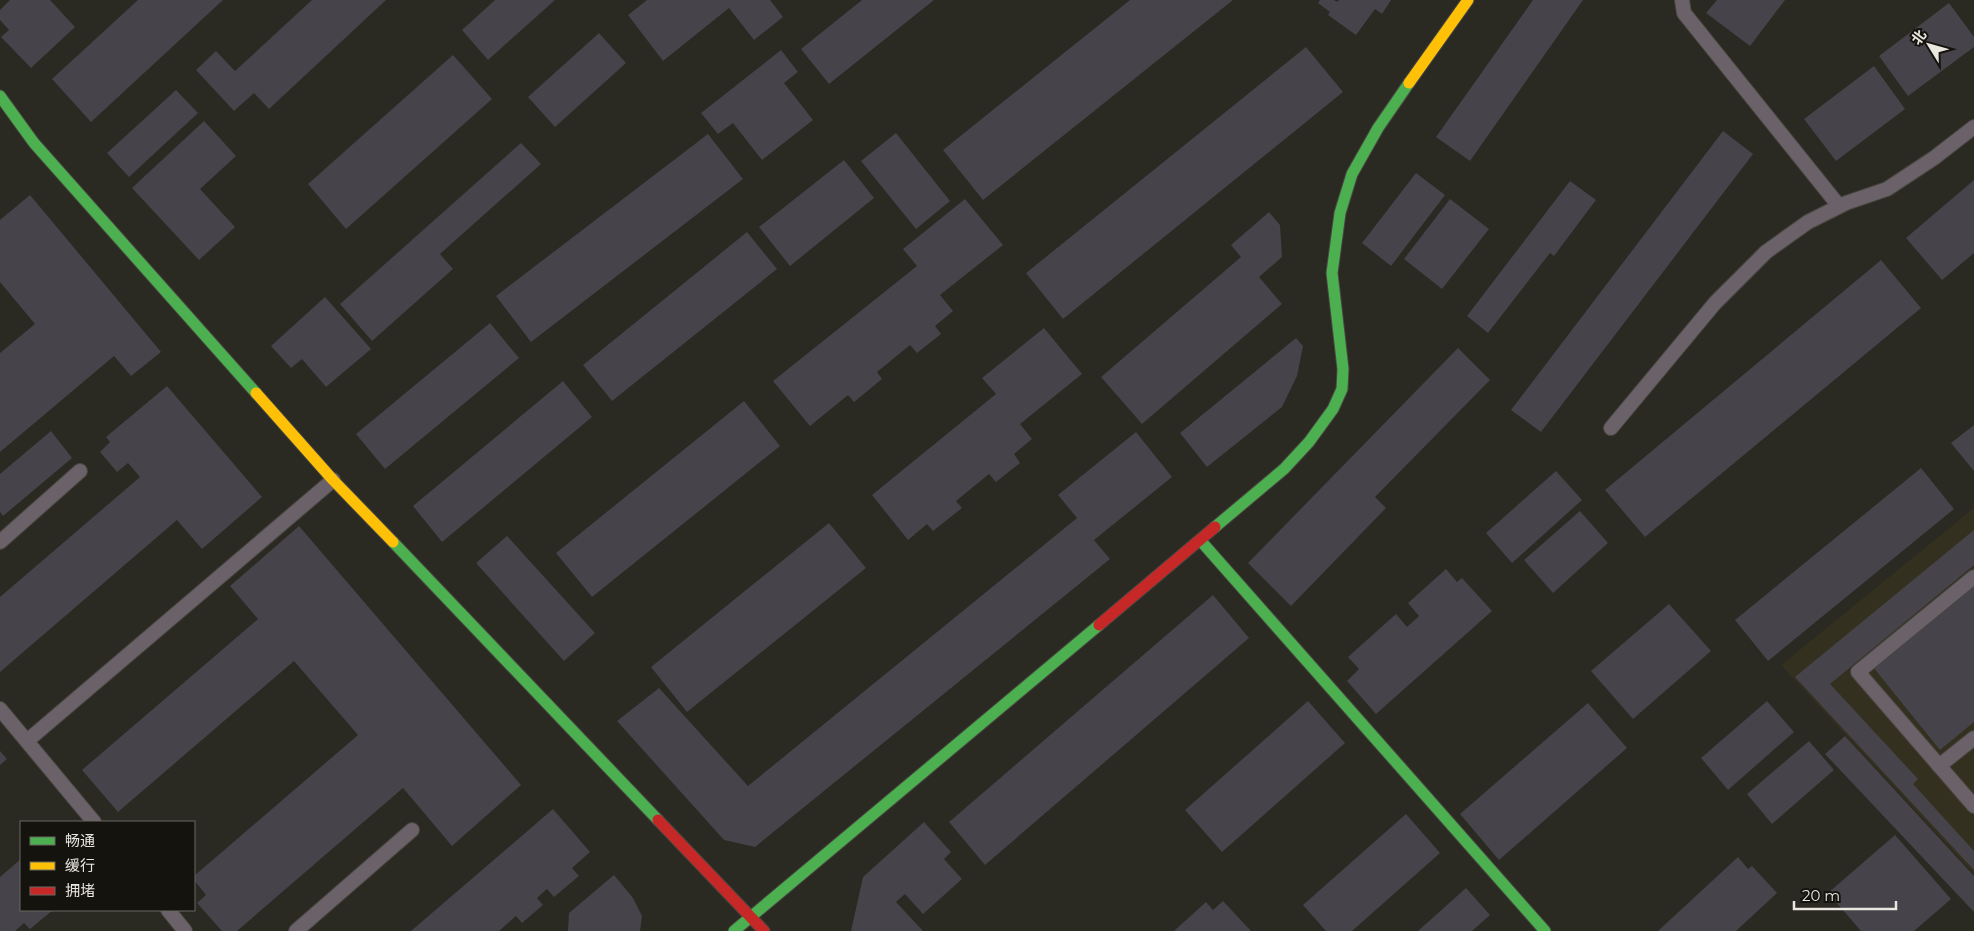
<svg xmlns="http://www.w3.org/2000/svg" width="1974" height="931" viewBox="0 0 1974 931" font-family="Montserrat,'Noto Sans SC',sans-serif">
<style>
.built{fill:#34301f}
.building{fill:#46434a}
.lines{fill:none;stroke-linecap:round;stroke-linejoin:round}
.lane-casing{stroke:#484741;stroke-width:16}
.fast-casing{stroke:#484741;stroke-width:13}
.slow-casing{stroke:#484741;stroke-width:13}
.jam-casing{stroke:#484741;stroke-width:13}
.lane{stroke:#6b6169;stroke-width:14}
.fast{stroke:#4caf50;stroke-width:11}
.slow{stroke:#ffc107;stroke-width:11}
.jam{stroke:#c62828;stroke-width:11}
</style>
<rect width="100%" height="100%" fill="#2a2922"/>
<polygon class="built" points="1974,508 1974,874 1781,665"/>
<g class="building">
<polygon points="10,0 50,0 75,27 31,68 1,37 9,30 0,20 0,10"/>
<polygon points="138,0 223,0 91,122 52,79"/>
<polygon points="312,0 386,0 269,109 254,93 234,111 196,70 216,51 235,71"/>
<polygon points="495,0 555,0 488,60 462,30"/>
<polygon points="647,0 770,0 783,17 754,40 729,8 663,61 628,15"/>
<polygon points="862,0 934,0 829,84 801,49"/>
<polygon points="1130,0 1233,0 983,200 943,150"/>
<polygon points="1320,0 1334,0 1337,2 1339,0 1391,0 1382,14 1375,9 1356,35 1328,15 1330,12 1318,3"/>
<polygon points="1533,0 1583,0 1470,161 1436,137"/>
<polygon points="1717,0 1785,0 1750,46 1706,13"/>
<polygon points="1949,3 1974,37 1974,47 1908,96 1879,56"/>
<polygon points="599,33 626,63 555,127 528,97"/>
<polygon points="1306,47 1343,92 1063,319 1026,273"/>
<polygon points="781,50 798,72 784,83 813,120 762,160 733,123 718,134 701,113"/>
<polygon points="453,55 492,99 346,229 308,184"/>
<polygon points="1874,66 1905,109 1836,161 1804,119"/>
<polygon points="176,90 198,113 129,177 107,153"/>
<polygon points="204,121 236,156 200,189 235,227 199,260 132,188"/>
<polygon points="1723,131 1753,154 1541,432 1511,410"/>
<polygon points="896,133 950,201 916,229 861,161"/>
<polygon points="708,134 743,179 531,342 496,296"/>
<polygon points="521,143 541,164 440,254 453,269 372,341 340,304"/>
<polygon points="844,160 874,198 790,266 759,227"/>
<polygon points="1416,173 1445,195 1391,266 1362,243"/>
<polygon points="1974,180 1974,253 1942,280 1906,238"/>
<polygon points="1570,181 1596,200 1554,256 1550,253 1488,333 1467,316"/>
<polygon points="30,195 161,352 131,376 114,356 0,452 0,353 35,324 0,282 0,220"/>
<polygon points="965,199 1003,245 940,295 953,311 935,326 941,334 917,353 910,345 877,372 882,379 854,402 848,395 810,426 773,381 917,266 903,249"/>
<polygon points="1450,199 1489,229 1442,289 1404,259"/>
<polygon points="1269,212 1280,225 1282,257 1259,277 1282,304 1142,424 1101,377 1241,257 1231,245"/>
<polygon points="747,232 777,269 612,401 583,365"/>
<polygon points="1881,260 1921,308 1645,537 1605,490"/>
<polygon points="325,297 371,349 326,387 302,359 291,368 271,346"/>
<polygon points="490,323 519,358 385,469 356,434"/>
<polygon points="1044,328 1082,374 1020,424 1032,439 1014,454 1020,463 996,482 989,474 956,501 962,508 933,531 927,524 908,540 872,495 996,394 982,378"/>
<polygon points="1296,338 1303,346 1297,376 1282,407 1207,467 1180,433"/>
<polygon points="1458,348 1490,380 1375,497 1386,508 1291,606 1248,563"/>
<polygon points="563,381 592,417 442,542 413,506"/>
<polygon points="167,386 262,497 202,549 177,520 0,672 0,597 140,477 128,463 117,472 100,452 110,442 106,437"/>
<polygon points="744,401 780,446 592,597 556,553"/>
<polygon points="1974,425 1974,471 1951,443"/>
<polygon points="51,431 72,458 3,516 0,512 0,474"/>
<polygon points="1136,432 1172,477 1094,540 1110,559 755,847 724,840 617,721 659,688 748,786 1077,518 1058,495"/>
<polygon points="1921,468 1954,509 1768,661 1735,620"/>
<polygon points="1556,471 1582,500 1512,563 1486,533"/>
<polygon points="1580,511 1608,543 1553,593 1524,560"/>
<polygon points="829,523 866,568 687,712 651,667"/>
<polygon points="299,526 521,785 452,846 403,788 237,931 222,931 197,903 206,895 194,880 194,876 358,735 294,661 118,812 82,770 258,619 230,586"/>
<polygon points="1974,530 1974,565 1830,684 1918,779 1913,784 1974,851 1974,870 1795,677"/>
<polygon points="507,536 595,633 564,661 476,563"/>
<polygon points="1446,569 1457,582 1462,578 1492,611 1376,714 1347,681 1359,669 1348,657 1396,614 1407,627 1419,616 1408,603"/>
<polygon points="1974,585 1974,722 1940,750 1873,667"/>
<polygon points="1213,595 1249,638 985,865 949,822"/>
<polygon points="1669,604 1711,651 1633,719 1591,671"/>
<polygon points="1308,701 1345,743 1222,852 1185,810"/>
<polygon points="1767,701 1794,732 1728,790 1701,758"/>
<polygon points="1588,703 1627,748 1499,860 1460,814"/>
<polygon points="1845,736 1974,876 1974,912 1825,754"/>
<polygon points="1809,741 1834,770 1772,824 1747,794"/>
<polygon points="0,751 7,759 0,765"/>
<polygon points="553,809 590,852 572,868 579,876 554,897 547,889 537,898 543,905 522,923 516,916 499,931 411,931"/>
<polygon points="1406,814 1440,853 1352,931 1326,931 1303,905"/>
<polygon points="924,822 951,852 944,859 962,879 923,914 905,894 896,902 923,931 851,931 863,877"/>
<polygon points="1895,835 1951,899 1914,931 1861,931 1828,893"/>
<polygon points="1738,857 1748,869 1752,866 1777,893 1736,931 1658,931"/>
<polygon points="21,859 21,910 53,910 30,929 24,923 15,931 0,931 0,877"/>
<polygon points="614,875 633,898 642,916 640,931 568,931 569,913"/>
<polygon points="1466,888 1490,915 1472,931 1418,931"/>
<polygon points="1223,901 1251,931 1174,931 1206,902 1213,910"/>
</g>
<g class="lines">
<g class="lane-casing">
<g id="lane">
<polyline points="1682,0 1684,13 1839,206"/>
<polyline points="1611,428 1715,303 1766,252 1808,222 1846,203 1887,189 1934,158 1974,127"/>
<polyline points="0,542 80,471"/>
<polyline points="1974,577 1858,672 1974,806"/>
<polyline points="0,709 94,822"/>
<polyline points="27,741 333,480"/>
<polyline points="1939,766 1974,738"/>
<polyline points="168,910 185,931"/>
<polyline points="296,931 412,830"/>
</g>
</g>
<g class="fast-casing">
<g id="fast">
<polyline points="0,96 34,143 256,393"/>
<polyline points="1215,527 1284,469 1309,442 1333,409 1342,389 1343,369 1332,273 1340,213 1352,174 1378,128 1409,83"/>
<polyline points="1200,540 1545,931"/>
<polyline points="393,542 658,820"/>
<polyline points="734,931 1099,625"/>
</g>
</g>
<g class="slow-casing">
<g id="slow">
<polyline points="1409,83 1468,0"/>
<polyline points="256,393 333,480 393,542"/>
</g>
</g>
<g class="jam-casing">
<g id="jam">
<polyline points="1099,625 1215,527"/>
<polyline points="658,820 764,931"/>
</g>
</g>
<use href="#lane" class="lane"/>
<use href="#fast" class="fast"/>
<use href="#slow" class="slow"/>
<use href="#jam" class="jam"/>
</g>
<rect x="20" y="821" width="175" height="90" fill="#15130e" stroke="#6a6862"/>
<rect x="30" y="837" width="25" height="8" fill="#4caf50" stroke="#6a6862"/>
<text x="65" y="846" font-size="15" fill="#e9e7df">畅通</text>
<rect x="30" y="862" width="25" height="8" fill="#ffc107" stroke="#6a6862"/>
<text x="65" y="871" font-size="15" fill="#e9e7df">缓行</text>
<rect x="30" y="887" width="25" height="8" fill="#c62828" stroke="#6a6862"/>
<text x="65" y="896" font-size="15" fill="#e9e7df">拥堵</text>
<g transform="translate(1929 45) rotate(307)" stroke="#15130e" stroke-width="4" paint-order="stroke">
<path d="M0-4L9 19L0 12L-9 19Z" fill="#e9e7df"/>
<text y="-8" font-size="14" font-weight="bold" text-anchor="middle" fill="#e9e7df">北</text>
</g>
<path d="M1794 901v8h102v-8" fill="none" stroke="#e9e7df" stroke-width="2.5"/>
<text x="1802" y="901" font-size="15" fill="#e9e7df" stroke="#15130e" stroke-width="4" paint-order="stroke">20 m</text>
</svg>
